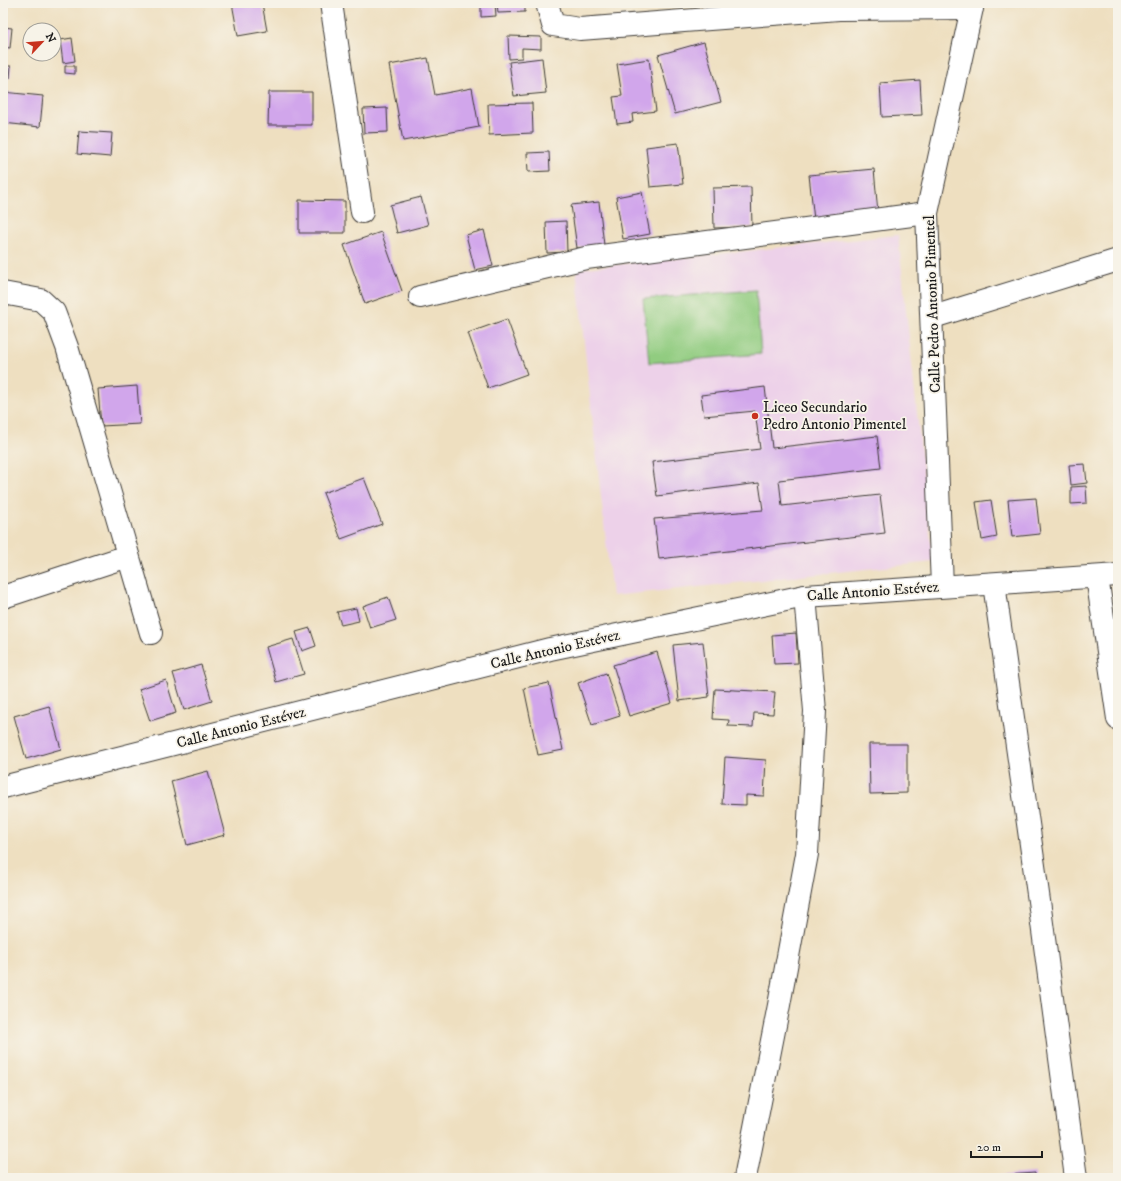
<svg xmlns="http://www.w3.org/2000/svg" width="1121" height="1181" viewBox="0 0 1121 1181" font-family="'IM FELL DW Pica',serif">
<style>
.built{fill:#edd1e9}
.green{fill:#91cc80;stroke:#56744e}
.building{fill:#d1a6eb}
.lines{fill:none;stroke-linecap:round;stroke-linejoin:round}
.minor-casing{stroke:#3c3935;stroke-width:24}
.tertiary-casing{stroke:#3c3935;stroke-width:24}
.minor{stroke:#fff;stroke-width:22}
.tertiary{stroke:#fff;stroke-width:22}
.poi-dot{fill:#c8321e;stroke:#f7f3e8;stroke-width:1.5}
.labels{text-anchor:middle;stroke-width:3.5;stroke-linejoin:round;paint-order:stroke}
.street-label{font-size:15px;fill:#1c1c1c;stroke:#f7f3e8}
.poi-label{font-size:15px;fill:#1c1c1c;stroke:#f7f3e8;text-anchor:start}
</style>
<rect width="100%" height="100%" fill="#f7f3e8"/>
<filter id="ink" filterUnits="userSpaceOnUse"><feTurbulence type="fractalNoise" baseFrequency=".025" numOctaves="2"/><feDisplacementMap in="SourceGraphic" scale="8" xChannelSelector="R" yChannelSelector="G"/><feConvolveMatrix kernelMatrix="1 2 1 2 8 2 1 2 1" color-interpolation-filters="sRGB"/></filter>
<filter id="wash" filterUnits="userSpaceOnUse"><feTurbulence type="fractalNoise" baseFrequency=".012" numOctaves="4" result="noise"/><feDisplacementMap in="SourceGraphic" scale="16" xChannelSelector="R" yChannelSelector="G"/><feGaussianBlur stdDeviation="0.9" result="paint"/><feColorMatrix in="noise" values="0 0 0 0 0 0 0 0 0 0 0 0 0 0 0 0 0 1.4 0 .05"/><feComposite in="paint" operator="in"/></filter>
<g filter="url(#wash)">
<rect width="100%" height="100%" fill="#eedfc0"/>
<polygon class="built" points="898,235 933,562 612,596 576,269"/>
<polygon class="green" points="756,290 761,354 649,363 643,299"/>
<g id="blocks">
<g class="building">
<polygon points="232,3 262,3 267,31 238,36"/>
<polygon points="481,3 495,3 496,16 481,17"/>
<polygon points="497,3 525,3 525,12 498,13"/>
<polygon points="3,27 12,28 10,48 3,47"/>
<polygon points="508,36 541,37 541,49 522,48 522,58 509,59"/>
<polygon points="72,38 75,61 63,63 60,40"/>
<polygon points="704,42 721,102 675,114 658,55"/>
<polygon points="428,58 435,95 472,88 479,127 403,141 389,65"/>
<polygon points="542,58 546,93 514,96 509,62"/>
<polygon points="649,59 656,111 632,114 633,122 617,124 613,97 622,96 617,64"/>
<polygon points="3,66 11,66 10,78 3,77"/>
<polygon points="65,66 75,66 75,74 65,73"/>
<polygon points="920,80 922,115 882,117 880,83"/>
<polygon points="3,92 43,96 40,127 3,123"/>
<polygon points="269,92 312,92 312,125 268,125"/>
<polygon points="532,103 533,133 489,135 488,104"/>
<polygon points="387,108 388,132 364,133 363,109"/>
<polygon points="79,131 112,133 110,157 77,154"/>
<polygon points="678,143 683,184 650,187 646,147"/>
<polygon points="549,152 550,171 528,172 527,153"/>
<polygon points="874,169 878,213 814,220 809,175"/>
<polygon points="751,187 752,227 714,228 713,188"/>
<polygon points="642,192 650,234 623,239 616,197"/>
<polygon points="421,197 428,225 397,233 390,205"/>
<polygon points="299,200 345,201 345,233 299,233"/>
<polygon points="599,202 604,245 577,248 571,205"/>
<polygon points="566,221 567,252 547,253 546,222"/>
<polygon points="484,230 493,266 475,270 466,235"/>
<polygon points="381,232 402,291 365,304 344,245"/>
<polygon points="507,319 527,374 488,388 468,333"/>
<polygon points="137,386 140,424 101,426 98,389"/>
<polygon points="765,387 772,448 877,436 881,468 779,480 782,506 880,495 885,533 659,559 654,519 763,510 759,483 657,496 652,462 760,449 755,411 704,416 701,395"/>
<polygon points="1085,464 1087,483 1071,485 1069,465"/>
<polygon points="364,478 382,524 341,539 323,493"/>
<polygon points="1086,486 1087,503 1071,504 1071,487"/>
<polygon points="1036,498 1040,534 1012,537 1008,500"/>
<polygon points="991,500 997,537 982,540 976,502"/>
<polygon points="388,597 396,620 370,628 363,606"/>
<polygon points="356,608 359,621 341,625 337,612"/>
<polygon points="310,628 316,646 302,651 296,632"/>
<polygon points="796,633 798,663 774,664 772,635"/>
<polygon points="293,639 304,674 276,682 266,647"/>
<polygon points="703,642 709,697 679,701 673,645"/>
<polygon points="657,652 672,703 629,716 613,665"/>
<polygon points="201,665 212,701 184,710 173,673"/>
<polygon points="606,673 620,716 592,725 578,683"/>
<polygon points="166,680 176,713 150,721 139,689"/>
<polygon points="549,683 563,750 538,755 524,688"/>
<polygon points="715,689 775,692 773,714 754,713 753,727 728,726 729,720 713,719"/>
<polygon points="49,706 61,749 26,759 14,716"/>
<polygon points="869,744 907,744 907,793 870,794"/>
<polygon points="725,757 766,760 764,796 746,795 746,805 722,804"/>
<polygon points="208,771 225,835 187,845 171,781"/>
<polygon points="1035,1173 1035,1178 982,1178 981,1177"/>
</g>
</g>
</g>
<g filter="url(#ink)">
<use href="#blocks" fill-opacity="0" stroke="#3c3935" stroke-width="1"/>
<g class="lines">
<g class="minor-casing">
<g id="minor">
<polyline points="331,3 362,212"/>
<polyline points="547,3 553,25 580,29 839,9 972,8"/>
<polyline points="3,293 41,300 54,312 67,347 151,633"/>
<polyline points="420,297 586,258 927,213"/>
<polyline points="933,317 1118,260"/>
<polyline points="1097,577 1118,719"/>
<polyline points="994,584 1039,901 1076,1178"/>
<polyline points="942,586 927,213 972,8 972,3"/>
<polyline points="3,597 128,556"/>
<polyline points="745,1178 779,1005 807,854 815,711 805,596"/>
</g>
</g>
<g class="tertiary-casing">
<polyline id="tertiary" points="3,787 550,649 805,596 1118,575"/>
</g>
<use href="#minor" class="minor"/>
<use href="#tertiary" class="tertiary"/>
</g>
</g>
<circle class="poi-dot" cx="755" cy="416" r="4"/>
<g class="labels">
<g class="street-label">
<text transform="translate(932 304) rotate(-92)" y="5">Calle Pedro Antonio Pimentel</text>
<text transform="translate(873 591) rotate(-4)" y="5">Calle Antonio Estévez</text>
<text transform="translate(555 649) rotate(-13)" y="5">Calle Antonio Estévez</text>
<text transform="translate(241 727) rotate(-14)" y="5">Calle Antonio Estévez</text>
</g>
<g class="poi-label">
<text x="763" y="412">Liceo Secundario<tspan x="763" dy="17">Pedro Antonio Pimentel</tspan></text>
</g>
</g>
<rect width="1121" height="1181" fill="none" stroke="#f7f3e8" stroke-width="16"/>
<g transform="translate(42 42) rotate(64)"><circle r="19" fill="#f7f3e8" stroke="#9f9d96"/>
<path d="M0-3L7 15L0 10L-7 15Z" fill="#c8321e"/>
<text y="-6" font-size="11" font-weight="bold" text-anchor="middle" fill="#1c1c1c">N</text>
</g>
<path d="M971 1151v6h71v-6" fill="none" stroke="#1c1c1c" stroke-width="2"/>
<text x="977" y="1151" font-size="12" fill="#1c1c1c" stroke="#f7f3e8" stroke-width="3" paint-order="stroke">20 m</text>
</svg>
